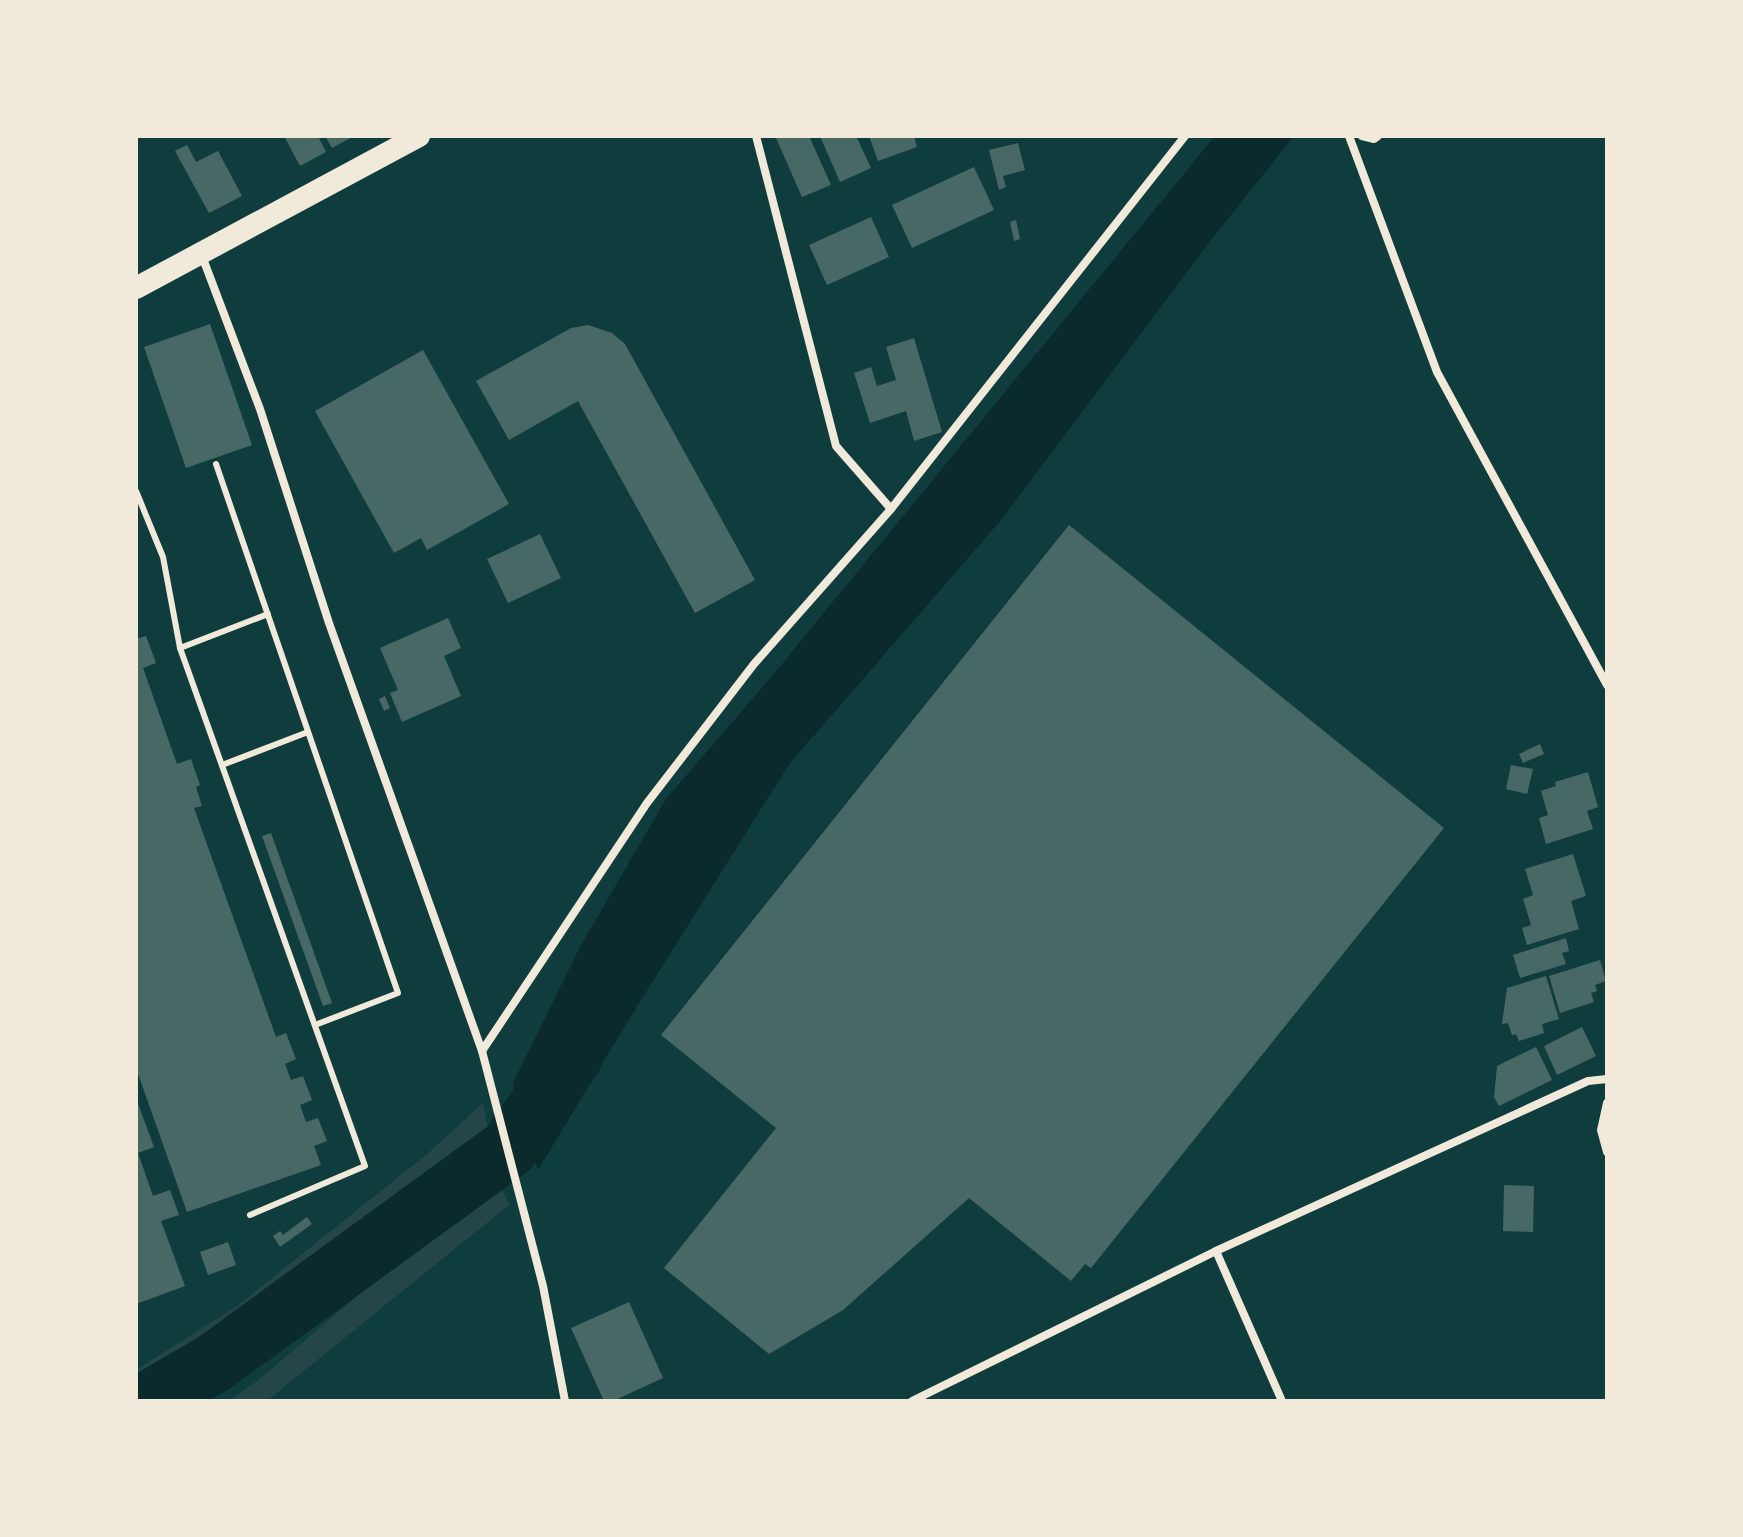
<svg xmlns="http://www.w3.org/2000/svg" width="1743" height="1537" viewBox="0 0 1743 1537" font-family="Arial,sans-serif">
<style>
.green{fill:#244646}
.water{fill:#0a2a2b}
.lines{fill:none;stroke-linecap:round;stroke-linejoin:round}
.river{stroke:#0a2a2b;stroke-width:60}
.building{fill:#486865}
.service{stroke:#f1e9da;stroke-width:6}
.minor{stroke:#f1e9da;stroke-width:8}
.trunk{stroke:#f1e9da;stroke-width:22}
</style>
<rect width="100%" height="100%" fill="#0f3d3e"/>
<g class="green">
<polygon points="483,1103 488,1129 372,1228 236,1331 136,1397 136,1370 237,1306 427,1154"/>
<polygon points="497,1177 509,1205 268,1400 228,1401 257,1381"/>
</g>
<polygon class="water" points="1215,136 1294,136 1215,235 1002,519 790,763 631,1016 538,1170 513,1083 580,947 666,799 772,676"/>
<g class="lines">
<polyline class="river" points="149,1401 214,1363 509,1148 573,1056"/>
</g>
<g class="building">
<polygon points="284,136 318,136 326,152 300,166"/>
<polygon points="325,136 354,136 332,148"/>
<polygon points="780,136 809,136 831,185 802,197 776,138"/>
<polygon points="820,136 856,136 871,168 840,182"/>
<polygon points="869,136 914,136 917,147 878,161"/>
<polygon points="1018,143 1025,170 1003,176 1006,187 999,190 989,150"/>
<polygon points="187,145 196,162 218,151 242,196 209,213 175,151"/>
<polygon points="974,167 994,210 912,248 892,205"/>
<polygon points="871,217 889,257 827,285 809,245"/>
<polygon points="1016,220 1020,239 1014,241 1010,222"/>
<polygon points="210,324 252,445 186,468 144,347"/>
<polygon points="588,325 612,333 625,344 755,580 695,613 578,401 509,440 476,381 571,328"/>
<polygon points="914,338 942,432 914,441 906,411 870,423 854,373 871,367 877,386 896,380 886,347"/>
<polygon points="423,350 509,504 427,550 421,538 394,553 315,411"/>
<polygon points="1069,525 1444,828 1091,1268 1085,1264 1071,1281 969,1198 843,1310 769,1354 664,1268 776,1128 661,1035"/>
<polygon points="540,534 561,578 508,603 487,559"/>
<polygon points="448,618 461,648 444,656 461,696 402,722 390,693 398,690 380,648"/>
<polygon points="146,636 156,663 143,668 177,764 191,759 200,785 196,787 202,806 194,808 276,1037 286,1033 296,1059 285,1064 291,1080 303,1076 312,1100 300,1105 306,1122 318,1118 327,1141 314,1146 321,1165 187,1212 136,1068 136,639"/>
<polygon points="385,696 390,708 384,711 379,699"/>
<polygon points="1540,744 1544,754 1523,763 1519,754"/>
<polygon points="1511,765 1533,769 1527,794 1506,789"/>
<polygon points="1588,772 1598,807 1587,811 1593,829 1546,844 1539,818 1548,815 1541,791 1556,786 1555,782"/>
<polygon points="271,833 332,1003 323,1006 262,836"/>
<polygon points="1573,854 1586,896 1571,901 1579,929 1527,945 1522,928 1531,925 1523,899 1533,895 1525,869"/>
<polygon points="1566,938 1569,951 1562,953 1566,964 1520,978 1513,955"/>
<polygon points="1600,960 1606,981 1595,985 1597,991 1591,993 1594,1002 1560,1013 1549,976"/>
<polygon points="1546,976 1559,1019 1542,1024 1544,1033 1519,1041 1516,1034 1512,1035 1508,1023 1502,1024 1507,988"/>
<polygon points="1582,1027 1596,1056 1557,1075 1544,1046"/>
<polygon points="1536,1047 1552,1080 1499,1106 1494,1097 1497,1066"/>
<polygon points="136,1098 154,1147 138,1153 153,1196 170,1190 179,1215 161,1221 185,1286 136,1304"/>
<polygon points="1504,1185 1534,1186 1533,1232 1503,1231"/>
<polygon points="307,1217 312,1224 280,1247 273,1236 280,1231 283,1235"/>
<polygon points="228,1242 236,1265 208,1275 200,1252"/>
<polygon points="629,1302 663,1378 613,1401 604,1401 571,1328"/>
</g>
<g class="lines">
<g class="service">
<polyline points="216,464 398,993 315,1025"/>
<polyline points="136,491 163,557 180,648 365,1166 250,1215"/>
<polyline points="180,648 268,614"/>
<polyline points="222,765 308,732"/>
</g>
<g class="minor">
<polyline points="756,136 836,446 891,509"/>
<polyline points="1349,136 1437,372 1607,685"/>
<polyline points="1362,136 1374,139 1378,136"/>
<polyline points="202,256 260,409 329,623 482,1051 543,1286 565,1401"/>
<polyline points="482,1051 647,803 754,664 891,509 1185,136"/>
<polyline points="1607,1103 1601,1130 1607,1152"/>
<polyline points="1216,1251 1282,1401"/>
<polyline points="912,1401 1216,1251 1588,1081 1607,1079"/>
</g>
<polyline class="trunk" points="136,288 419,136"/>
</g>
<rect width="1743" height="1537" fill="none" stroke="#f1e9da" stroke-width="276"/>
</svg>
